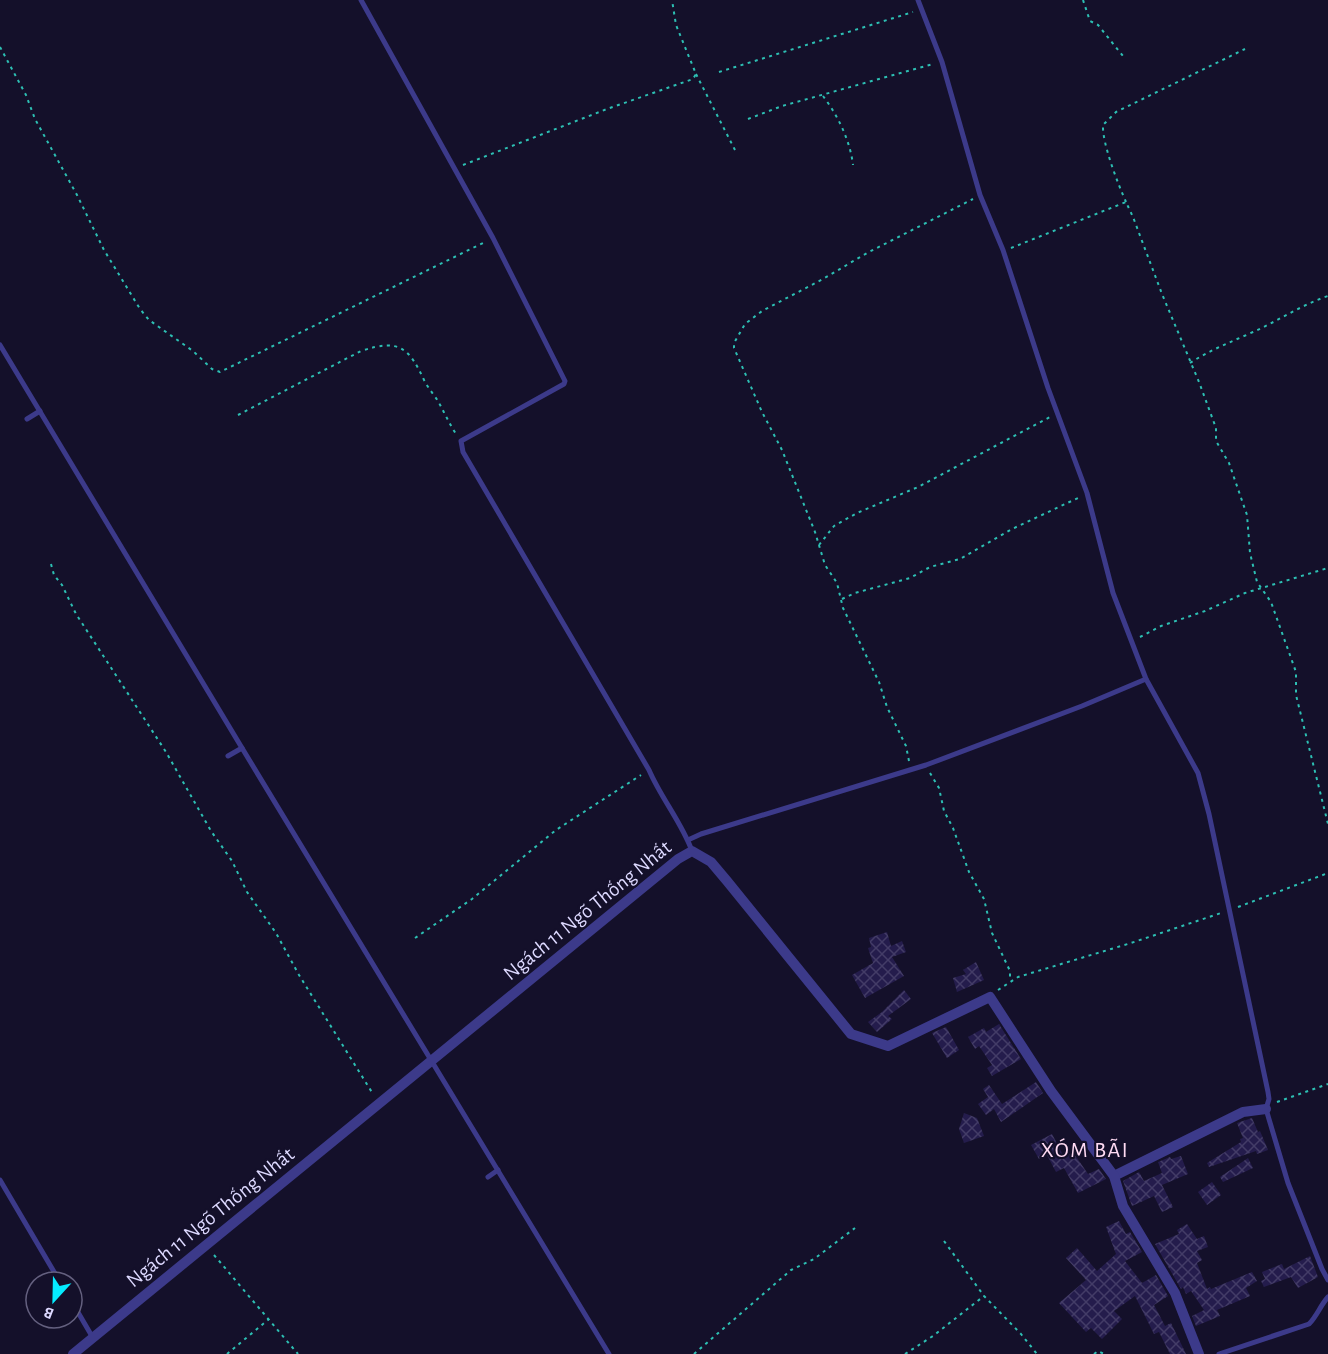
<svg xmlns="http://www.w3.org/2000/svg" width="1328" height="1354" viewBox="0 0 1328 1354" font-family="'Alegreya Sans',sans-serif">
<style>
.building{fill:url(#building-cross-hatch)}
.lines{fill:none;stroke-linecap:round;stroke-linejoin:round}
.path{stroke:#2dbfb3;stroke-width:2;stroke-dasharray:3 4.5;stroke-linecap:butt}
.service{stroke:#3c3a8a;stroke-width:5}
.minor{stroke:#3c3a8a;stroke-width:10}
.labels{text-anchor:middle;stroke-width:4.5;stroke-linejoin:round;paint-order:stroke}
.street-label{font-size:21px;fill:#ddd9ff;stroke:#14102a}
.neighbourhood-label{font-size:22px;letter-spacing:1.5px;fill:#ffdbf3;stroke:#14102a}
</style>
<defs>
<pattern id="building-cross-hatch" width="8" height="8" patternUnits="userSpaceOnUse" patternTransform="scale(1.5)"><rect width="8" height="8" fill="#241c4c"/><path d="M0 0l8 8M0 8l8-8" fill="none" stroke="#433c67"/></pattern>
</defs>
<rect width="100%" height="100%" fill="#14102a"/>
<g class="building">
<polygon points="887,932 891,946 902,941 906,952 892,957 904,976 865,998 852,975 873,963 868,948 871,947 869,938"/>
<polygon points="976,962 984,980 957,992 953,978 966,974 963,970"/>
<polygon points="904,990 911,999 888,1016 892,1019 877,1032 868,1022 882,1012"/>
<polygon points="999,1024 1021,1059 992,1076 987,1068 992,1065 979,1046 975,1049 968,1037 984,1028 986,1032"/>
<polygon points="946,1027 959,1050 947,1058 932,1033"/>
<polygon points="1036,1082 1043,1093 1001,1122 994,1109 986,1115 978,1104 988,1097 983,1089 989,1085 1002,1104"/>
<polygon points="964,1113 977,1118 984,1136 964,1143 959,1129"/>
<polygon points="1252,1118 1258,1132 1260,1131 1268,1150 1257,1154 1256,1151 1209,1167 1207,1163 1241,1142 1240,1139 1243,1138 1237,1123"/>
<polygon points="1052,1134 1064,1157 1073,1152 1088,1174 1099,1169 1106,1179 1078,1193 1064,1168 1056,1172 1047,1155 1039,1159 1031,1145"/>
<polygon points="1181,1156 1188,1174 1162,1185 1173,1207 1162,1212 1154,1196 1132,1206 1123,1181 1139,1172 1144,1181 1162,1173 1158,1162 1170,1157 1171,1159"/>
<polygon points="1248,1158 1253,1168 1223,1182 1220,1177"/>
<polygon points="1212,1182 1221,1195 1207,1205 1198,1192"/>
<polygon points="1119,1221 1126,1234 1130,1232 1142,1252 1125,1261 1142,1283 1156,1275 1168,1296 1154,1305 1165,1326 1171,1323 1186,1354 1170,1354 1159,1332 1154,1334 1135,1296 1114,1311 1122,1319 1102,1339 1091,1328 1086,1332 1059,1303 1086,1280 1066,1258 1077,1248 1097,1271 1116,1254 1106,1227"/>
<polygon points="1187,1224 1197,1239 1204,1236 1208,1247 1197,1251 1202,1260 1197,1263 1207,1289 1210,1287 1211,1289 1252,1272 1257,1281 1246,1288 1250,1296 1217,1310 1220,1316 1196,1326 1192,1316 1204,1310 1191,1291 1186,1294 1183,1287 1181,1289 1155,1244 1179,1234 1177,1230"/>
<polygon points="1310,1256 1318,1277 1298,1288 1291,1277 1264,1287 1261,1281 1265,1279 1262,1272 1282,1264 1284,1269"/>
</g>
<g class="lines">
<g class="path">
<polyline points="1083,0 1090,21 1098,25 1123,56"/>
<polyline points="0,47 26,95 35,119 77,195 104,250 140,309 149,320 193,351 212,369 220,372 485,242"/>
<polyline points="719,72 913,12"/>
<polyline points="696,74 735,150"/>
<path d="M 823,96 C 838,116 850,140 853,165"/>
<polyline points="748,119 782,106 933,64"/>
<polyline points="463,165 607,109 693,79 696,74 676,25 672,0"/>
<path d="M 1126,202 C 1118,184 1102,143 1103,125 L 1116,112 L 1245,49"/>
<polyline points="1011,248 1126,202 1133,217 1162,294 1199,382 1216,428 1216,441 1229,463 1247,515 1250,553 1257,582 1271,602 1296,672 1296,695 1328,824"/>
<path d="M 1190,363 C 1210,350 1231,342 1253,332 C 1278,321 1301,305 1328,296"/>
<path d="M 238,415 L 361,351 C 400,338 409,348 425,382 C 429,389 434,395 438,401 C 444,412 449,423 456,434"/>
<polyline points="819,545 834,526 857,513 918,487 1050,417"/>
<polyline points="51,564 54,575 62,585 76,614 166,752 211,831 232,861 247,892 276,933 299,975 373,1094"/>
<polyline points="842,599 855,593 910,578 930,567 960,559 1012,529 1078,498"/>
<polyline points="1140,637 1161,626 1205,611 1245,593 1328,568"/>
<polyline points="909,761 906,746 887,707 879,682 843,608 837,583 825,565 815,532 782,450 762,412 734,348 734,343 745,324 762,311 823,279 867,253 973,199"/>
<polyline points="930,773 939,788 944,811 953,828 969,872 984,899 992,933 1010,971 1010,981"/>
<polyline points="1238,907 1328,873"/>
<polyline points="415,938 472,899 556,830 641,775"/>
<polyline points="998,990 1018,977 1131,943 1221,913"/>
<polyline points="1277,1102 1328,1084"/>
<polyline points="944,1241 984,1296 1021,1334 1037,1354"/>
<polyline points="214,1255 298,1354"/>
<polyline points="227,1354 269,1319"/>
<polyline points="694,1354 791,1270 814,1259 855,1228"/>
<polyline points="905,1354 933,1336 984,1296"/>
<polyline points="1094,1354 1098,1351 1104,1354"/>
</g>
<g class="service">
<path d="M 361,0 L 493,238 L 565,381 L 564,384 L 461,441 L 463,452 L 649,770 C 661,798 682,823 692,851"/>
<polyline points="918,0 942,62 980,195 1003,250 1048,388 1087,493 1113,593 1146,679 1198,773 1209,814 1268,1092 1269,1099 1266,1109 1288,1183 1322,1269 1328,1280"/>
<polyline points="0,345 242,748 609,1354"/>
<polyline points="27,419 40,411"/>
<polyline points="228,756 242,748"/>
<polyline points="688,840 701,834 926,765 1082,706 1146,679"/>
<polyline points="488,1177 498,1170"/>
<polyline points="0,1180 60,1282"/>
<polyline points="72,1302 93,1338"/>
<path d="M 1219,1354 L 1309,1324 C 1317,1316 1320,1306 1328,1297"/>
</g>
<g class="minor">
<polyline points="1114,1176 1243,1112 1266,1109"/>
<polyline points="73,1354 678,859 692,851 711,862 727,881 851,1034 888,1046 990,997 1051,1091 1114,1176 1123,1206 1175,1293 1199,1354"/>
</g>
</g>
<g class="labels">
<g class="street-label">
<text transform="translate(587 910) rotate(-39)" y="7">Ngách 11 Ngõ Thống Nhất</text>
<text transform="translate(210 1217) rotate(-39)" y="7">Ngách 11 Ngõ Thống Nhất</text>
</g>
<g class="neighbourhood-label">
<text x="1085" y="1157">XÓM BÃI</text>
</g>
</g>
<g transform="translate(54 1300) rotate(202)"><circle r="28" fill="#14102a" stroke="#64607f" stroke-width="1.5"/>
<path d="M0-4.5L10 22L0 15L-10 22Z" fill="#05ebff"/>
<text y="-9" font-size="16" font-weight="bold" text-anchor="middle" fill="#ddd9ff">B</text>
</g>
</svg>
